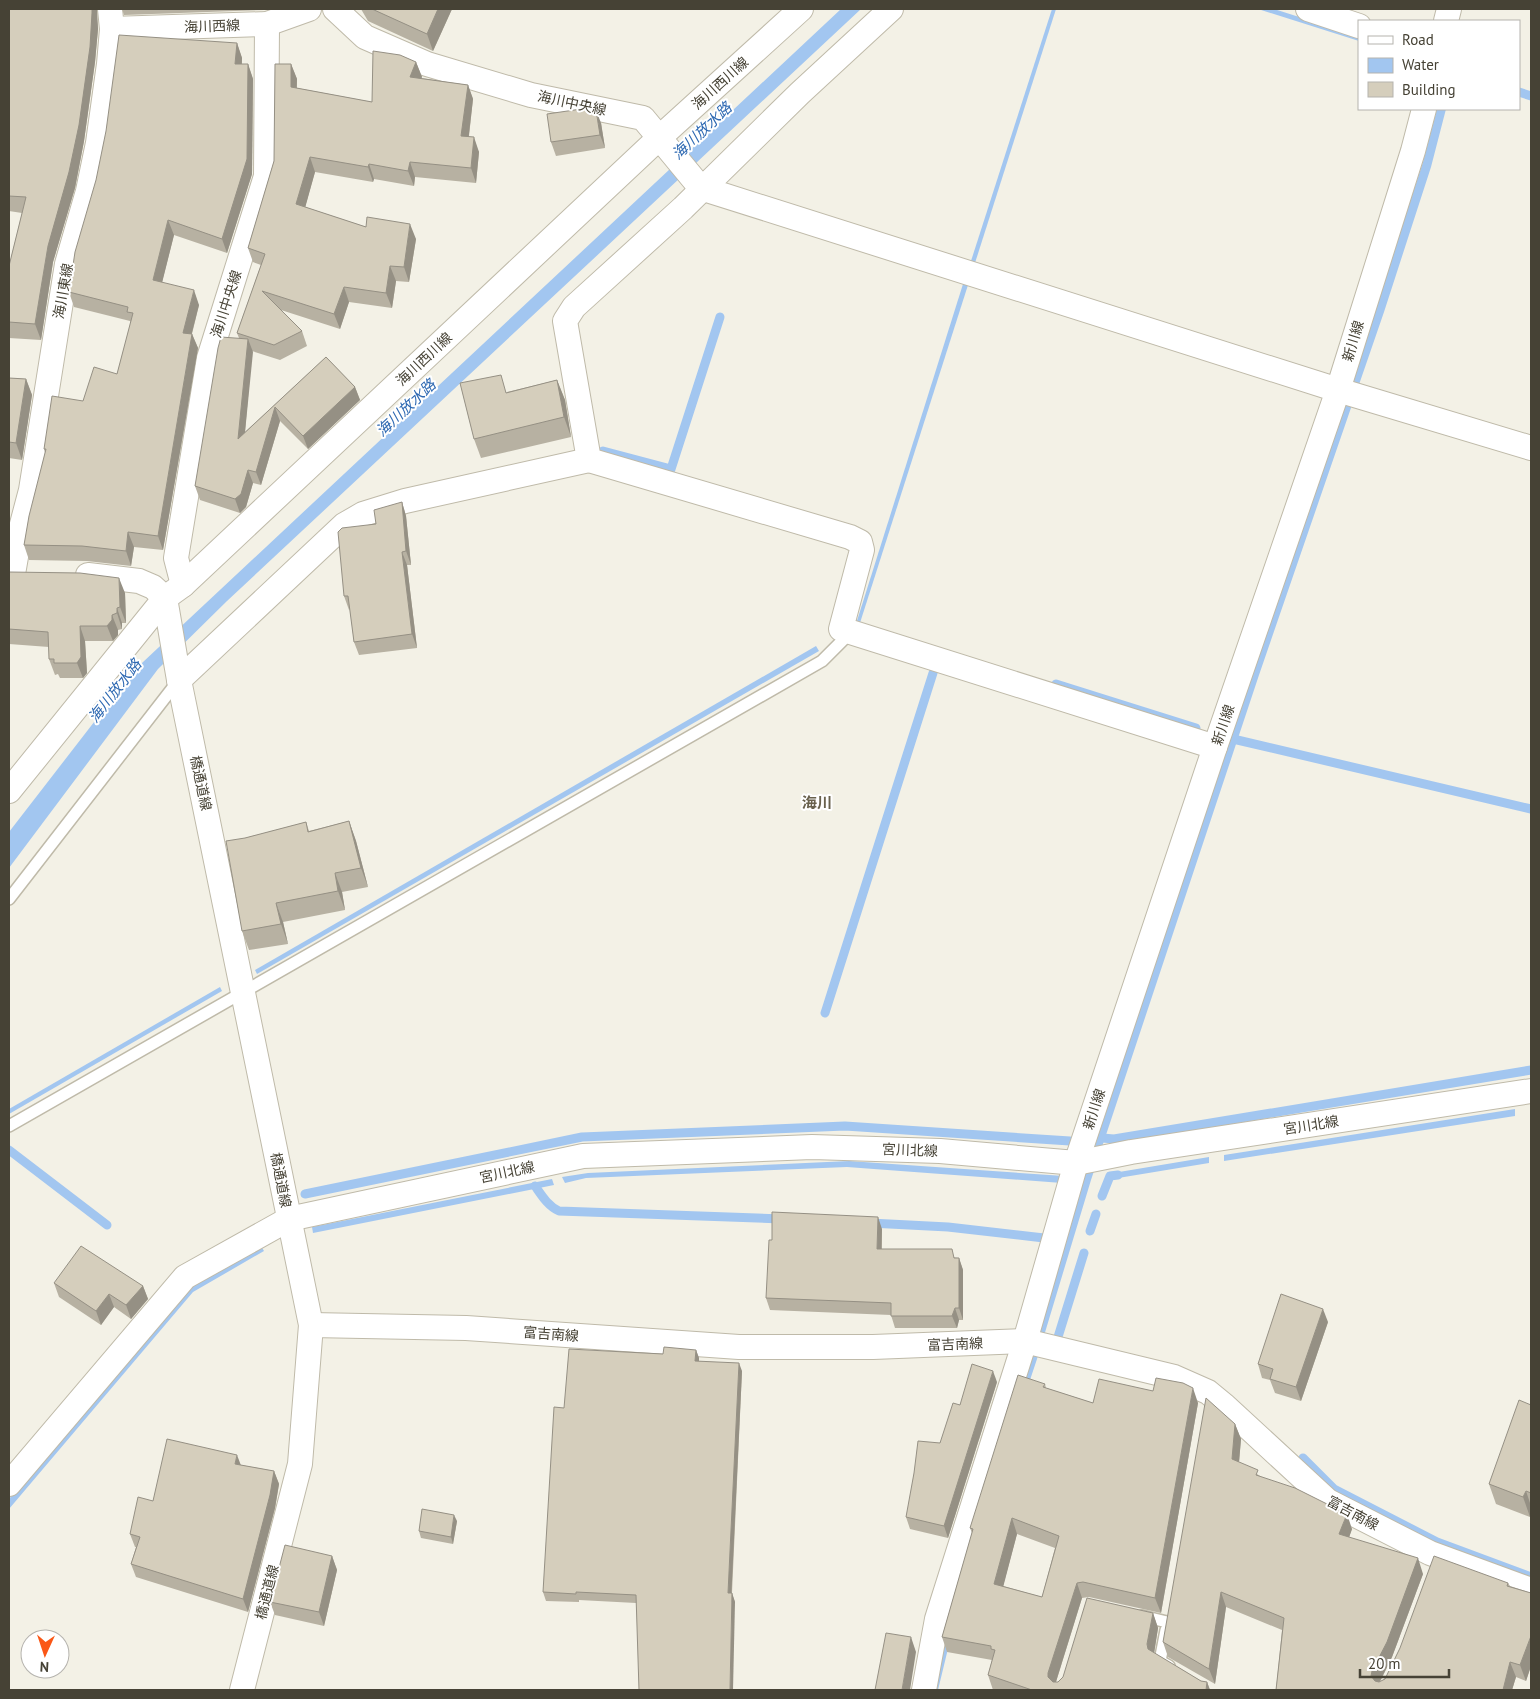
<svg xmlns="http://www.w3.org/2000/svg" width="1540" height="1699" viewBox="0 0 1540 1699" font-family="'PT Sans','Noto Sans JP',sans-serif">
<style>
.water{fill:#a2c6f0}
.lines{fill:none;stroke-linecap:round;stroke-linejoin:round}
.stream{stroke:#a2c6f0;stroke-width:9}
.lane-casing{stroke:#bfbaa9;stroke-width:14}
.street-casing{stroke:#bfbaa9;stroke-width:26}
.lane{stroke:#fff;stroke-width:11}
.street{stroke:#fff;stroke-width:24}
.wall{fill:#b7b1a2;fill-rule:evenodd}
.shaded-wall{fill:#959084}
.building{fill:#d5cebc;stroke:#959084;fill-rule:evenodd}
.labels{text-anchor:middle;stroke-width:4;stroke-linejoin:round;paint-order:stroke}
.street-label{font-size:14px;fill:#464235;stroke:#fff}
.water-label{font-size:15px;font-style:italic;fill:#2e69b2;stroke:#fff}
.neighbourhood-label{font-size:15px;font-weight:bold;fill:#69614d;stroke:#fff}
</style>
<rect width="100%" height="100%" fill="#f3f1e6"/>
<g class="water">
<polygon points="841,9 861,9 227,601 158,669 9,868 9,832 108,704 127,677"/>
<polygon points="1052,9 1056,9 975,263 971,261"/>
<polygon points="1258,9 1274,9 1359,36 1359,41"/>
<polygon points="1437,109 1446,109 1431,167 1384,312 1259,675 1091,1180 1037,1359 968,1566 938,1690 931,1690 949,1607 1030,1356 1085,1176 1251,672 1375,309 1423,162"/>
<polygon points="963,284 968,285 859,626 856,624"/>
<polygon points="816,646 819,651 257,974 255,970"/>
<polygon points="220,987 222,991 9,1114 9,1109"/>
<polygon points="1515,1109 1515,1116 1224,1161 1224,1155"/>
<polygon points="1209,1157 1209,1163 1106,1180 1107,1174"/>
<polygon points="849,1161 1064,1176 1062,1183 847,1167 586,1178 565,1183 562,1177 588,1173"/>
<polygon points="552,1179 554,1185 313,1233 312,1227"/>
<polygon points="261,1246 264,1251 193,1292 9,1509 9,1499 191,1285"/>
</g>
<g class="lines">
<g class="stream">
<polyline points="1519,92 1531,96"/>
<polyline points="603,451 671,469 720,317"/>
<polyline points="1056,684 1196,728"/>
<polyline points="1233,739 1531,809"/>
<polyline points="825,1013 933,673"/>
<polyline points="1102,1138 1114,1139 1531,1070"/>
<polyline points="9,1150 107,1225"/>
<path d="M 535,1186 C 542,1196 548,1206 559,1211 L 782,1219"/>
<polyline points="305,1194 582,1137 845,1126 1070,1141"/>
<polyline points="1102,1196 1110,1176 1118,1175"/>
<polyline points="870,1223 948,1227 1044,1238"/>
<polyline points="1090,1231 1096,1214"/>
<polyline points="1058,1337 1084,1253"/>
<polyline points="1303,1458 1334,1489 1437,1542 1531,1577"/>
</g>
<g class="lane-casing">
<g id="lane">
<polyline points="9,899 178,681"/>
<polyline points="9,1126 822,661 851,632"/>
<polyline points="1142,1616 1167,1622"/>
<polyline points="1166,1630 1160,1661 1169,1666"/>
</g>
</g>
<g class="street-casing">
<g id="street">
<polyline points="335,9 365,37 427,64 531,95 643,118 695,181 704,189 1338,390 1531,448"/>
<polyline points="891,9 800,93 683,208 574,307 565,321 589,460 850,537 860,542 862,550 841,629 1215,747"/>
<polyline points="1308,9 1359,26"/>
<polyline points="1446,21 1449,9"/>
<polyline points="112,29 267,24 309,9"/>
<polyline points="13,574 21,528 31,490 67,264 88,191 98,143 109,64 112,29 110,9"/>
<polyline points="88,575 139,581 153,587 165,598 183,585 659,138 801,9"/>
<polyline points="183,585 176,558 209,358 266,176 267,24"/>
<polyline points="165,598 179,680 311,1325 300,1464 242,1690"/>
<polyline points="179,680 344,525 363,514 405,501 589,460"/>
<polyline points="9,791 165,598"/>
<polyline points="311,1325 466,1328 739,1347 873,1347 1025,1341 1174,1377 1208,1392 1225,1406 1328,1501 1430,1553 1531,1590"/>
<polyline points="9,1484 185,1277 289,1219 583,1156 812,1147 940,1151 1076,1163 1131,1152 1531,1091"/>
<polyline points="924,1690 937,1619 1025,1341 1076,1163 1215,747 1338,390 1413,151 1424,109"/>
</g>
</g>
<use href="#lane" class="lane"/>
<use href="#street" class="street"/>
</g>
<g class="wall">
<polygon points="9,9 96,10 98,29 95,62 84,141 75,188 53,262 41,340 9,338 9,266 22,213 9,211"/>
<polygon points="122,9 269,9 264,10 124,15"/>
<polygon points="361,9 452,9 433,51 368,21"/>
<polygon points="237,43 242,58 242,64 248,64 253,79 252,174 227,253 174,235 162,282 199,305 192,334 198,348 163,550 134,547 131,566 87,561 29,560 24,545 45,453 44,449 83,401 117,374 131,323 130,321 74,307 69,292"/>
<polygon points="416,62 422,77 421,78 468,85 473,99 469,136 479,152 476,183 415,177 414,186 374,179 373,182 315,172 305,207 366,227 416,239 409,282 396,281 392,308 349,302 340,329 281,310 302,331 307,346 280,360 252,351 245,432 326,357 355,387 360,400 308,449 280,421 261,485 253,483 246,507 240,513 200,500 195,486 239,338 237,333 261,265 253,262 248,248 274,161 291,64 297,79 297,88 372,102"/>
<polygon points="601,123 605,148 556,156 551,142"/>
<polygon points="9,378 26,379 32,395 22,460 9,458"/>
<polygon points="557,380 565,400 571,437 481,458 474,439 507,392"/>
<polygon points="402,502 406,516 411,565 407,565 417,648 359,655 354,642 350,609 349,610 344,596 376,524"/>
<polygon points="9,572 125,593 126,623 122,623 122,629 118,630 118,635 113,641 85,641 87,673 83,678 60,678 58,674 55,675 49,659 49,647 9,644"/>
<polygon points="349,821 356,841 368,887 342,892 345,910 283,922 288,944 249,950 242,931 245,838 306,822 309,831"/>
<polygon points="882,1229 882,1249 959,1258 963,1270 963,1320 959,1320 957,1328 895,1328 891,1315 770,1310 766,1298"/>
<polygon points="54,1283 143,1286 148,1299 131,1319 114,1307 101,1325 59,1297"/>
<polygon points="1328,1322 1301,1401 1275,1393 1270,1380 1262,1378 1258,1364"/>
<polygon points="696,1350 699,1358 699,1361 742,1371 732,1593 735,1602 636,1603 579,1600 579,1602 546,1601 543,1592 663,1354"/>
<polygon points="997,1382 948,1538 910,1529 906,1517 940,1443 960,1405"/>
<path d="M 1045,1384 L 1046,1388 L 1093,1403 L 1198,1403 L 1161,1613 L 1089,1597 L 1082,1598 L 1056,1682 L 1058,1682 L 1153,1613 L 1158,1628 L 1154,1653 L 1201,1681 L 1207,1682 L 1210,1690 L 993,1690 L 988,1675 L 992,1660 L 947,1652 L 942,1637 L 972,1533 L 970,1528 ZM 1017,1534 L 1055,1548 L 1042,1597 L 1003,1586 Z"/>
<polygon points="1531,1405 1531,1515 1530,1517 1496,1504 1489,1484"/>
<polygon points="1235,1424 1241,1439 1239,1462 1260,1476 1352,1529 1349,1537 1423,1574 1392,1657 1380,1682 1508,1583 1510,1586 1531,1593 1531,1666 1526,1681 1516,1677 1512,1690 1276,1690 1282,1630 1226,1607 1215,1684 1168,1657 1163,1642"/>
<polygon points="241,1465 274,1471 279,1484 275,1508 248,1612 136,1577 131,1564 136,1547 135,1547 130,1534 153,1501"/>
<polygon points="457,1521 453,1544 421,1538 419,1531"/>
<polygon points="332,1556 337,1570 324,1626 275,1615 270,1602"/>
</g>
<g class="shaded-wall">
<polygon points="92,9 97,9 98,29 95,62 84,141 75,188 53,262 41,340 35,324 48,246"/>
<polygon points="438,9 452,9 433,51 427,34"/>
<polygon points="237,43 242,58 241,79 235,64"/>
<polygon points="416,62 422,77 415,92 410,77"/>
<polygon points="248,64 253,79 252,174 227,253 222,239"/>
<polygon points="291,64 297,79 296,102 291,87"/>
<polygon points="468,85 473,99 467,151 461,136"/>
<polygon points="596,110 601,123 605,148 600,135"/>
<polygon points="474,137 479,152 476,183 471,168"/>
<polygon points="310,157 315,172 302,219 296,204"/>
<polygon points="410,162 415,177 414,186 408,171"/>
<polygon points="369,164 374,179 373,182 368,167"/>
<polygon points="168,220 174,235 159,295 153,280"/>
<polygon points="410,224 416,239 409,282 404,267"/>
<polygon points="390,266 396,281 392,308 386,293"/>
<polygon points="344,287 349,302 340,329 334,314"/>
<polygon points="194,290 199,305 188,348 183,333"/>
<polygon points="192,334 198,348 163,550 158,536"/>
<polygon points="248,339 253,352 243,452 238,439"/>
<polygon points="26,379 32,395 22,460 16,443"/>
<polygon points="557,380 565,400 571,437 564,417"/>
<polygon points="355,387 360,400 308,449 303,436"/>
<polygon points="275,407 280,421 261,485 256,472"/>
<polygon points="248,470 253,483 246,507 240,513 235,499"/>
<polygon points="402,502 406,516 411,565 406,551"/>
<polygon points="128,532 134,547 131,566 126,551"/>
<polygon points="402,552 407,565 417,648 412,634"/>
<polygon points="119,578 125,593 126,623 120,607"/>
<polygon points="117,608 122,623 122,629 117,613"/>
<polygon points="112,615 118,630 118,635 113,641 107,626"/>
<polygon points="80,626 85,641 87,673 83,678 77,663"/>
<polygon points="349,821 356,841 368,887 361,868"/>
<polygon points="335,873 342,892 345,910 338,891"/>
<polygon points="276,903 283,922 288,944 281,924"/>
<polygon points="878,1217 882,1229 881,1260 877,1249"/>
<polygon points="959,1258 963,1270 963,1320 959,1308"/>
<polygon points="143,1286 148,1299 131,1319 126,1305"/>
<polygon points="109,1294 114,1307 101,1325 96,1311"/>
<polygon points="955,1308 959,1320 957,1328 952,1316"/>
<polygon points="1323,1309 1328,1322 1301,1401 1296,1387"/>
<polygon points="696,1350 699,1358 699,1369 695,1361"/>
<polygon points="739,1363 742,1371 731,1602 728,1593"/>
<polygon points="993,1371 997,1382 948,1538 944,1526"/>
<polygon points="1193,1388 1198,1403 1161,1613 1155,1598"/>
<polygon points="1235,1424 1241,1439 1238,1474 1232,1459"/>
<polygon points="237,1455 242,1468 235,1464"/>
<polygon points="274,1471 279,1484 275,1508 248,1612 243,1599"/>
<polygon points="1526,1491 1531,1506 1531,1515 1530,1517 1523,1497"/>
<polygon points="1347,1514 1352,1529 1345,1549 1339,1534"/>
<polygon points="454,1515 457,1521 453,1544 451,1537"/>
<polygon points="1012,1518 1017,1534 1000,1599 994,1584"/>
<polygon points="332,1556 337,1570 324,1626 319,1612"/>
<polygon points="1418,1558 1423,1574 1392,1657 1377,1687 1371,1676 1372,1671"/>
<polygon points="1077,1583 1082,1598 1054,1688 1048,1677 1048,1673"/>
<polygon points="1221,1592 1226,1607 1215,1684 1209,1669"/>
<polygon points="732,1593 735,1602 733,1690 730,1690"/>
<polygon points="1153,1613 1158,1628 1153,1660 1148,1649 1147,1644"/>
<polygon points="1531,1636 1531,1666 1526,1681 1520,1665"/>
<polygon points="911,1637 916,1652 910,1690 902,1690"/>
<polygon points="1510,1662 1516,1677 1512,1690 1503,1690"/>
<polygon points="1207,1682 1210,1690 1206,1690"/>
</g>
<g class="building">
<polygon points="9,9 92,9 92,13 90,47 79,125 69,172 48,246 35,324 9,322 9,266 26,197 9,196"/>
<polygon points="372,9 438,9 427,34"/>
<polygon points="119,35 237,43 235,64 248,64 247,159 222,239 168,220 153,280 194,290 183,333 192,334 158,536 128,532 126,551 82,546 24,545 29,516 46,449 44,449 52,396 83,401 94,367 117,374 133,313 127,312 128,307 69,292 75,252 96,180 106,131"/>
<polygon points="373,51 400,55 416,62 410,77 468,85 461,136 474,137 471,168 410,162 408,171 369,164 368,167 310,157 296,204 366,227 367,217 410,224 404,267 390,266 386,293 344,287 334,314 262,291 302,331 274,345 237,333 265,254 248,248 274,161 275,64 291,64 291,87 372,102"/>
<polygon points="588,108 596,110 600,135 551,142 547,114"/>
<polygon points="221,337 248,339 238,439 326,357 355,387 303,436 275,407 256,472 248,470 241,494 235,499 195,486 218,348"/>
<polygon points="501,375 506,393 557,380 564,417 474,439 460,383"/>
<polygon points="9,378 26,379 16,443 9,442"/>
<polygon points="402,502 406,551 402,552 412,634 354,642 348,596 344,596 338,532 342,528 376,524 374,510"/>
<polygon points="9,572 80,573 119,578 120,607 117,608 117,613 112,615 112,620 107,626 80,626 81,657 77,663 54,663 54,659 49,659 48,632 9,629"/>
<polygon points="349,821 361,868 335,873 338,891 276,903 281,924 242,931 226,841 245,838 306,822 308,832"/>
<polygon points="772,1212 878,1217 877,1249 952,1249 954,1258 959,1258 959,1308 955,1308 952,1316 891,1316 891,1303 766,1298 769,1240 772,1240"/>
<polygon points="81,1246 143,1286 126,1305 109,1294 96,1311 54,1283"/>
<polygon points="1281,1294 1323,1309 1296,1387 1270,1379 1273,1369 1258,1364"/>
<polygon points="664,1347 696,1350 695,1361 739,1363 728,1593 732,1593 730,1690 639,1690 636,1595 576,1592 576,1594 543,1592 554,1407 564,1408 569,1349 663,1354"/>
<polygon points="972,1364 993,1371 944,1526 906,1517 914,1473 918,1441 940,1443 953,1403 960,1405"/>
<path d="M 1018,1375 L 1045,1384 L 1043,1387 L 1093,1403 L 1099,1379 L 1153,1391 L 1156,1378 L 1183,1383 L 1193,1388 L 1155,1598 L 1083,1582 L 1077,1583 L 1048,1673 L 1048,1677 L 1053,1682 L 1058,1682 L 1063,1677 L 1087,1598 L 1153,1613 L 1147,1644 L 1148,1649 L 1201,1681 L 1207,1682 L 1206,1690 L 1032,1690 L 988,1675 L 995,1650 L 991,1649 L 991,1646 L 942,1637 L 973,1529 L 970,1528 ZM 1012,1518 L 1059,1536 L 1042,1597 L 994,1584 Z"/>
<polygon points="1206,1398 1235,1424 1232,1459 1258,1470 1256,1475 1295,1488 1347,1514 1339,1534 1418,1558 1387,1642 1372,1671 1371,1676 1375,1681 1379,1682 1385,1679 1400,1648 1434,1556 1508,1583 1507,1586 1531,1593 1531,1636 1520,1665 1510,1662 1503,1690 1276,1690 1284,1618 1221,1592 1209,1669 1163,1642"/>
<polygon points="1519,1400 1531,1405 1531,1493 1526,1491 1523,1497 1489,1484"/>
<polygon points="167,1439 237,1455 235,1464 274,1471 270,1495 243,1599 131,1564 140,1537 130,1534 138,1497 153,1501"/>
<polygon points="422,1509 454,1515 451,1537 419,1531"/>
<polygon points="285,1545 332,1556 319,1612 270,1602"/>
<polygon points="886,1633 911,1637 902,1690 875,1690"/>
</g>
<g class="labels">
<g class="street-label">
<text transform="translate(212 26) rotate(-2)" y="5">海川西線</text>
<text transform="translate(720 83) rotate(-42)" y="5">海川西川線</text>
<text transform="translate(572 103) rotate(12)" y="5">海川中央線</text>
<text transform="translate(63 291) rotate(-80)" y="5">海川東線</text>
<text transform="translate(226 304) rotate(-72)" y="5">海川中央線</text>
<text transform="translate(1353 341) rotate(-73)" y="5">新川線</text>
<text transform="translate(424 359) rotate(-43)" y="5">海川西川線</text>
<text transform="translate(1223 725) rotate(-71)" y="5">新川線</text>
<text transform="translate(201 783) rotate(78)" y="5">橋通道線</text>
<text transform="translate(1094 1109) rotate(-72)" y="5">新川線</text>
<text transform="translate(1311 1125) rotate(-9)" y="5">宮川北線</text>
<text transform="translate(910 1150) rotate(2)" y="5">宮川北線</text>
<text transform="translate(507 1172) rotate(-12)" y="5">宮川北線</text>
<text transform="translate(281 1180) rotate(79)" y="5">橋通道線</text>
<text transform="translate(551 1334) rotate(4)" y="5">富吉南線</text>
<text transform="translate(955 1344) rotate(-2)" y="5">富吉南線</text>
<text transform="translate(1353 1513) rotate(28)" y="5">富吉南線</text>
<text transform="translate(267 1592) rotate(-76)" y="5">橋通道線</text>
</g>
<g class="water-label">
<text transform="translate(702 131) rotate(-43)" y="5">海川放水路</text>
<text transform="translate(406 408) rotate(-43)" y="5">海川放水路</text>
<text transform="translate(115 691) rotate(-52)" y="5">海川放水路</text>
</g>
<g class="neighbourhood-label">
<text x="817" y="808">海川</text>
</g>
</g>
<rect width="1540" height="1699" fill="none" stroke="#464235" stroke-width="20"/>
<rect x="1358" y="20" width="162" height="90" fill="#ffffff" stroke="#b5b3ae"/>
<rect x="1368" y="36" width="25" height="8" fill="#ffffff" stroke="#b5b3ae"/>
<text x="1402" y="45" font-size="15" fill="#464235">Road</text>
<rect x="1368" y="58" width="25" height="15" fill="#a2c6f0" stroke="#b5b3ae"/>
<text x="1402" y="70" font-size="15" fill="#464235">Water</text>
<rect x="1368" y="82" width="25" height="15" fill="#d5cebc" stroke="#b5b3ae"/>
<text x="1402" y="95" font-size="15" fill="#464235">Building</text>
<g transform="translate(45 1654) rotate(183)"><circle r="24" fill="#ffffff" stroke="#b5b3ae"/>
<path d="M0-4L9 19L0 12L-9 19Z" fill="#fa5716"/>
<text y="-8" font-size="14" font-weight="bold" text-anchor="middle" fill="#464235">N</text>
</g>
<path d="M1360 1669v8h89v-8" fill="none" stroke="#464235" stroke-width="2.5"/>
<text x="1368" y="1669" font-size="15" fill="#464235" stroke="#ffffff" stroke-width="4" paint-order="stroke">20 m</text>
</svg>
